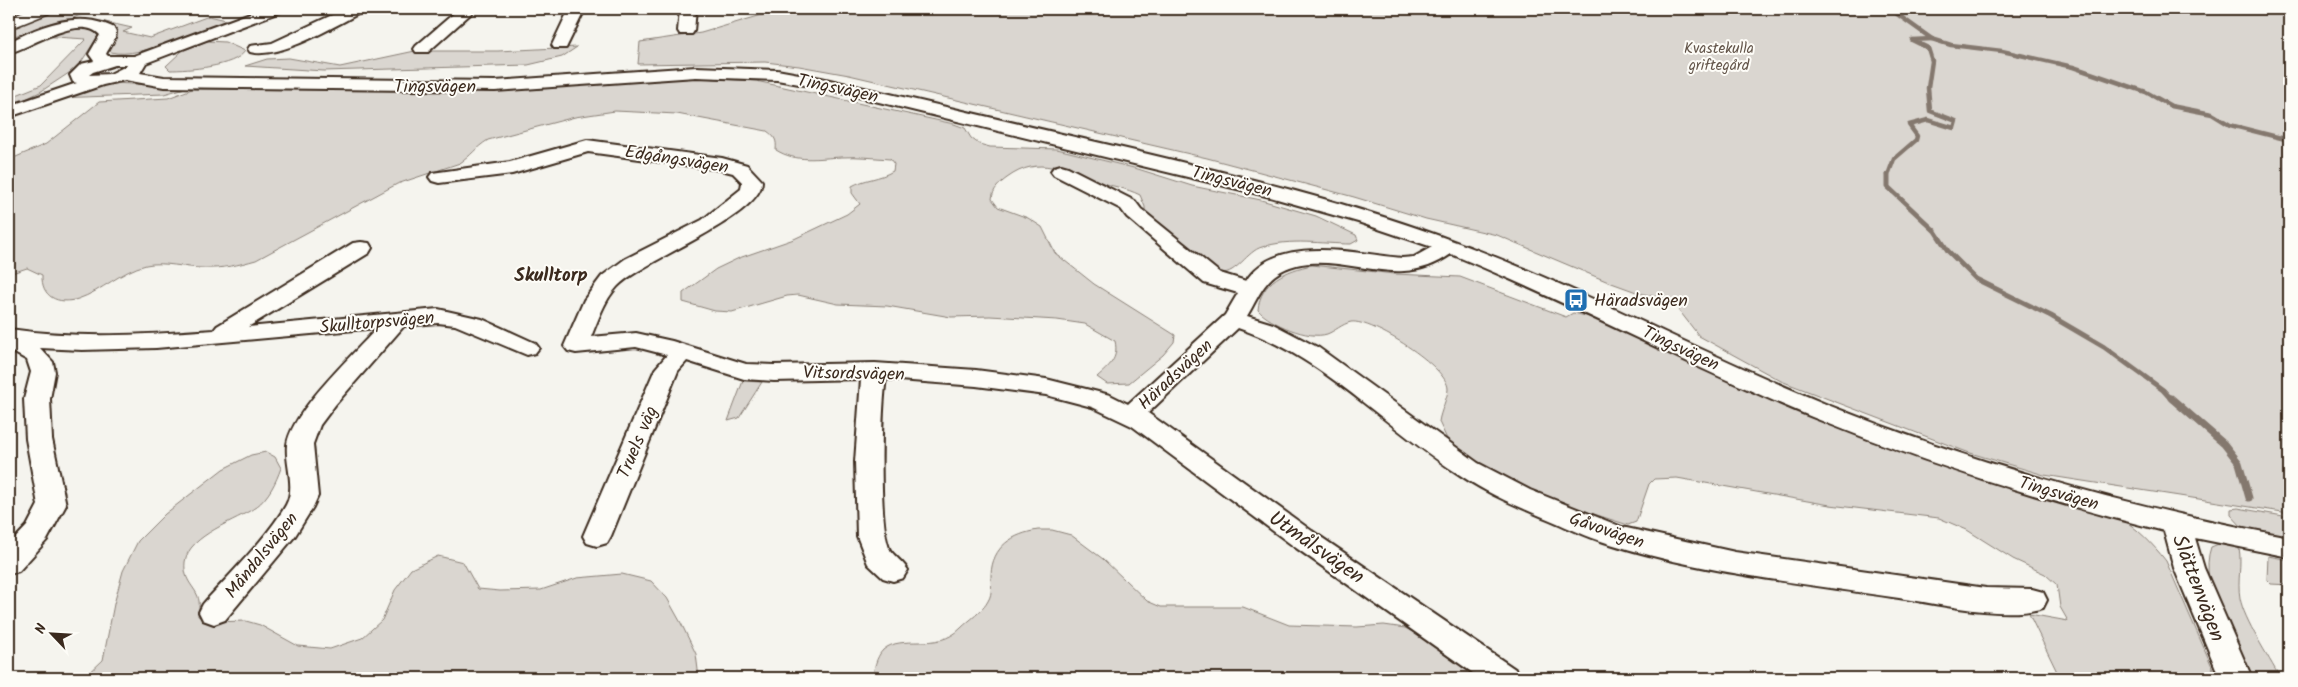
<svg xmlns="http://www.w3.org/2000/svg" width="2298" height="687" viewBox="0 0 2298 687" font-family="Kalam,sans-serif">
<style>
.green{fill:#dad6d0;stroke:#8a8077}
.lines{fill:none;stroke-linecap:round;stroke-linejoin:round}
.stream-far2{stroke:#84786e;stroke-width:4.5}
.stream-far1{stroke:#84786e;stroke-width:5}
.stream{stroke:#84786e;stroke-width:7}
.minor-casing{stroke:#3b2a1e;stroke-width:4}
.highway-casing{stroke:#3b2a1e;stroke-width:3}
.minor{fill:#fdfcf7;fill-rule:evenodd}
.highway{fill:#fdfcf7;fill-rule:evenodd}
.labels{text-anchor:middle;stroke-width:4;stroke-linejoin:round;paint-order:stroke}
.far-park-label{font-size:15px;fill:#63554a;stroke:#fdfcf7}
.street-label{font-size:18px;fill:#3b2a1e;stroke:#fdfcf7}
.poi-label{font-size:18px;fill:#3b2a1e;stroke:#fdfcf7;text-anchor:start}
.neighbourhood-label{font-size:19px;font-weight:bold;fill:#3b2a1e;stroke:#fdfcf7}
.near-street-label{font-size:21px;fill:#3b2a1e;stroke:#fdfcf7}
</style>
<rect width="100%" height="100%" fill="#f5f4ee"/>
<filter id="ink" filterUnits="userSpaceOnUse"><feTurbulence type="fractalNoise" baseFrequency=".02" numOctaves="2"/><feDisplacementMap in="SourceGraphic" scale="10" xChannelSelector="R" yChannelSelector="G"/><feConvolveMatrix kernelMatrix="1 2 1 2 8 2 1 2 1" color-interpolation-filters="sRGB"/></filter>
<g filter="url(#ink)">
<g class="green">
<polygon points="56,9 99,9 80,15 58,25 51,23 9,38 9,29"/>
<polygon points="773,9 2289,9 2289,513 2044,475 1967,452 1781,381 1699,336 1671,300 1639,293 1606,281 1497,235 1426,219 1354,197 1207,158 849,75 799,66 765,62 638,64 640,42 701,33 772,12"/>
<path d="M 209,16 L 231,21 C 208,29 127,64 107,50 C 108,42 116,38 118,30 L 111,26 L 98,22 L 101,21 L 132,28 L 123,32 L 150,38 Z"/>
<path d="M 64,28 C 75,28 91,26 98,36 L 78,67 L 40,92 L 9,107 L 9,98 L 41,85 L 86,39 L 40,36 Z"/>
<path d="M 207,41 L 225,42 L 245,51 C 235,67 187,70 170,70 L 166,66 L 182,51 Z"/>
<polygon points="577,47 562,57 528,65 324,71 245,66 267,59 289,58 340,67 415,51 498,51"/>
<path d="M 680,77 L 756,81 L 954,124 L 965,128 L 971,138 L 979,144 L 990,147 L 1057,149 L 1138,169 L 1192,186 L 1261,200 L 1316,216 L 1356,235 L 1358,240 L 1351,244 C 1321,244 1291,238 1262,247 C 1247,251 1237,274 1221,273 C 1202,270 1161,232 1145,220 L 1145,207 L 1140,195 C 1126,188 1111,186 1096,181 C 1063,172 1040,154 1007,178 C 999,184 993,189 992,199 L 998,207 L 1028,218 L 1042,227 L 1055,253 L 1094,284 L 1175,335 L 1174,342 L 1163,355 L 1129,383 L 1107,384 L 1097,377 C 1109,366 1119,359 1115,341 L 1085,324 L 1057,320 L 990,316 L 951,317 L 887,306 L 838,304 L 798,295 L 787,296 L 732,312 L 715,311 L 683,302 L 683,293 L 716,269 L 739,258 L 794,239 L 847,214 L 860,204 L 852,193 L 852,186 C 864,179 880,179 893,171 L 894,164 L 890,159 C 874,158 858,156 842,157 C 818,158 797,163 776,150 C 777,140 775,137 767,131 L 677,114 L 615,111 L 575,117 L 488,140 C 475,148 471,156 460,163 L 397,184 L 256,260 C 238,265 222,269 203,268 C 185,268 164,261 146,265 C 121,271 102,291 78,299 C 58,305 41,297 42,275 L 27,268 L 9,274 L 9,160 L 46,144 L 99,102 L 168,98 L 192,89 L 508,91 Z"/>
<polygon points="113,83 189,87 164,94 57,98 100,85"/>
<path d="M 1312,265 L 1395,274 L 1460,277 L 1566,317 L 1573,313 L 1603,320 L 2118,516 C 2138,529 2152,543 2166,561 L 2217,678 L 2060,678 L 2029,614 L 2068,621 L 2060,607 L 2057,585 L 2045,574 L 2013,559 L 1967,530 L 1939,518 L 1830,505 L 1677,478 L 1654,479 L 1649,484 L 1636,522 L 1628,525 L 1566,505 L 1525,487 L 1479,463 L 1447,439 L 1439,422 C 1440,412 1448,397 1448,389 C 1448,367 1372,319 1351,322 C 1342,324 1335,331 1327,334 C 1309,340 1270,324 1258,310 C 1260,281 1287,270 1312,265 Z"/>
<polygon points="743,381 762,382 739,418 728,421"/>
<path d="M 266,452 L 275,457 L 281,468 C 276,482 269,497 256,507 C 238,520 188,535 185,562 C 183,583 197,587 199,601 C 200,605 198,611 198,616 L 211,622 L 246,621 L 260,625 L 298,646 L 330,649 L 362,638 L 382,620 L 395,590 L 411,569 L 438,556 L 463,562 L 478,589 L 500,591 L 541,590 L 577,578 L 622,574 L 651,581 L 667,598 L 681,623 L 696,654 L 699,678 L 84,678 L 103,660 L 114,604 L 123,571 L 138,541 L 165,514 L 223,469 L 251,455 Z"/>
<polygon points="2238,508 2289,517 2289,536 2242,527 2231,515 2231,509"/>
<path d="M 1038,530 L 1052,530 L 1071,535 L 1103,559 L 1147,601 L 1161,607 L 1243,607 L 1289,625 L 1357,627 L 1384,625 L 1405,628 L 1421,636 L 1479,678 L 872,678 C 874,670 876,657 883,650 C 902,633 937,653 961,628 C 969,620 983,611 988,601 C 993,593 991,583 991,575 C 992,546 1013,534 1038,530 Z"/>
<path d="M 2221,543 L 2239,548 C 2242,564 2237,581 2240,598 C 2244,620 2269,657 2280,678 L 2253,678 C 2235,644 2197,587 2211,547 Z"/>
<polygon points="2268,556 2289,560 2289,585 2271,584 2267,580"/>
</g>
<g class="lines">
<g class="stream-far2">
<polyline points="1890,9 1932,39 1951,45 2002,51 2073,67 2146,92 2171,106 2212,114 2230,125 2289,140"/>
<polyline points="1888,175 1894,159 1916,140 1917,136 1909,125 1928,120 1954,128 1956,121 1930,111 1928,88 1932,61 1928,48 1912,40 1932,39"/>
</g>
<polyline class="stream-far1" points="1888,174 1888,187 1935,231 1948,251 1976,279 2051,316 2104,347 2163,390 2172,400"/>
<polyline class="stream" points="2171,398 2224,444 2239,463 2249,498"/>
<g class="minor-casing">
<g id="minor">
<path d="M 261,9 L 283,9 L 280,12 L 146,63 L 140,73 L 164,77 L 495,81 L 696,67 L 777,70 L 821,78 C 924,102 1027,126 1131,150 C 1241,176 1352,203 1459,243 C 1585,290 1703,354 1828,405 C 1977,465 2131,507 2289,537 L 2289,557 L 2195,538 L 2204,568 L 2252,678 L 2220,678 L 2174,568 L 2164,531 C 2044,501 1927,464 1812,417 C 1690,367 1573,304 1451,254 C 1437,264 1421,270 1404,271 C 1362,274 1300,244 1267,283 C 1259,292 1254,305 1247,316 L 1273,324 L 1319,348 L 1478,463 L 1530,490 L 1622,527 L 1735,552 L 1986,588 L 2032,589 L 2043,592 L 2047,600 L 2043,608 C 2006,620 1939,604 1899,598 C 1801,583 1701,573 1607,543 C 1587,537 1569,528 1550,520 C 1519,507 1488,494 1460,475 C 1386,428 1323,356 1238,328 L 1148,413 L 1312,531 L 1515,669 L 1520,678 L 1480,678 L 1292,545 L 1132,426 L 1092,407 L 1046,395 L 976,386 L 886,379 C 881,406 878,528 890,550 C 895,557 903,562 908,570 L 903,578 L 893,581 L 883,578 L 868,564 L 857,536 L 855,462 L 861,379 L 774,381 L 744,379 L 687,361 L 678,371 L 611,536 L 607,543 L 597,546 L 587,543 L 583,536 L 655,369 L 667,355 L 636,347 L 576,353 L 568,351 L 564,346 L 584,300 L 602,276 L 625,259 L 702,220 L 741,189 L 742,182 L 733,173 L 721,170 L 588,152 L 512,174 L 439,183 L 432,181 L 429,177 L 432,173 L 510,162 L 587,140 L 722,158 L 747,165 L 762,181 C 762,217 642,260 617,287 C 604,301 598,320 591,337 L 636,333 L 672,341 L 746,364 L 774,365 L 875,363 L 976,370 L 1046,379 L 1110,395 L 1128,404 L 1225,315 L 1238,293 L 1204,283 L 1127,217 L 1121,209 L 1054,175 L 1051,171 L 1054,167 L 1061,165 L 1068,167 L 1135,201 L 1141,209 L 1220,273 L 1246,281 C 1276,233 1356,254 1402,258 L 1414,257 L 1432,247 L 1358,222 L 1270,197 L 821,88 L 777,80 L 696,77 L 495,91 L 164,87 L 125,80 L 103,85 L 9,117 L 9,106 L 77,83 L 73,82 L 70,75 L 81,64 L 94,61 L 89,54 L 100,35 C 80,13 30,48 9,53 L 9,42 C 38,27 72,12 105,24 C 110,26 116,27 116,33 C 116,39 109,48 106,54 L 108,56 L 134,56 ZM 115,65 L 128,65 L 110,74 L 89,75 L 93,72 Z"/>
<path d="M 345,9 L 365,9 L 362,12 C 334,26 280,60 250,52 L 248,49 L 250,46 L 272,43 Z"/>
<polygon points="459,9 476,9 428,52 416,52 414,49 416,46"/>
<polygon points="569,9 585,9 566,48 554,48 552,45"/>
<polygon points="680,9 696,9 694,31 692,34 680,34 678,31"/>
<path d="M 361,242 L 369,243 L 372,248 L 369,253 L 248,327 L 438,309 L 482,319 L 535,343 L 539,348 L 535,353 L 527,355 L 455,325 L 438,323 L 404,326 L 335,405 L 320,425 L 313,444 L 318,496 L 313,507 L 295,536 L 225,620 L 214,624 L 203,620 L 199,612 L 203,604 C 229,575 268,537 286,505 C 296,487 285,464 287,445 C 291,412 354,354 377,328 L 156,348 L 82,350 L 40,348 L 53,362 L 55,372 L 50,399 L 52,439 L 66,505 L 47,540 L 19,571 L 9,574 L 9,545 L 27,526 L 38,505 L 26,439 L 24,399 L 31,372 L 27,360 L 9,350 L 9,329 C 77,339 145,335 214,330 L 217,326 L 353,243 Z"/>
</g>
</g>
<g class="highway-casing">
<polygon id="highway" points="29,9 52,9 49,13 9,29 9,17"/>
</g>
<use href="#minor" class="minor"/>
<use href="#highway" class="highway"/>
</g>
</g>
<defs>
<g id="bus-square" transform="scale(1.25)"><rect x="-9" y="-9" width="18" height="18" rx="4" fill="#1f6fb2" stroke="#fdfcf7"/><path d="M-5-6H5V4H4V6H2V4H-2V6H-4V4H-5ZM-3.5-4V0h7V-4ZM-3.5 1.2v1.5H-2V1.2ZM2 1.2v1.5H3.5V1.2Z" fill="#fff"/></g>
</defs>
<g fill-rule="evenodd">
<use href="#bus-square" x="1576" y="300"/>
</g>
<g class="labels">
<g class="far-park-label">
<text x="1719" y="53">Kvastekulla<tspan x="1719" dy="17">griftegård</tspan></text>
</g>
<g class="street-label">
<text x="435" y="92">Tingsvägen</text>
<text transform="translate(838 88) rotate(12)" y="6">Tingsvägen</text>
<text transform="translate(677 159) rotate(9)" y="6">Edgångsvägen</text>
<text transform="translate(1232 181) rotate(14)" y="6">Tingsvägen</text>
<text transform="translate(377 322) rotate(-5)" y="6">Skulltorpsvägen</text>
<text transform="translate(1681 348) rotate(25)" y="6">Tingsvägen</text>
<text transform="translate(854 373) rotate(1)" y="6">Vitsordsvägen</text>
<text transform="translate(1175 374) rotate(-43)" y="6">Häradsvägen</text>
<text transform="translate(637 442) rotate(-67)" y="6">Truels väg</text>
<text transform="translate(2059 493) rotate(16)" y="6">Tingsvägen</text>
<text transform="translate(1607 530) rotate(19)" y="6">Gåvovägen</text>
<text transform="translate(261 555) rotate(-51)" y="6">Måndalsvägen</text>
</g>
<g class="poi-label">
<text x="1594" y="306">Häradsvägen</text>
</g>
<g class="neighbourhood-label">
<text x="551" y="281">Skulltorp</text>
</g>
<g class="near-street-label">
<text transform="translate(1317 547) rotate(35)" y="7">Utmålsvägen</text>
<text transform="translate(2199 588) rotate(69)" y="7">Slättenvägen</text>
</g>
</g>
<rect width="2298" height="687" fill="none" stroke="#fdfcf7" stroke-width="30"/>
<rect x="15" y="15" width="2268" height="657" fill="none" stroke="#3b2a1e" stroke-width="2" filter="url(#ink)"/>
<g transform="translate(52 634) rotate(295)" stroke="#fdfcf7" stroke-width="4" paint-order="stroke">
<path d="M0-4L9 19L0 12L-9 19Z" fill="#3b2a1e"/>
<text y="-8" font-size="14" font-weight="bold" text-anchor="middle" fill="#3b2a1e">N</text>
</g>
</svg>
